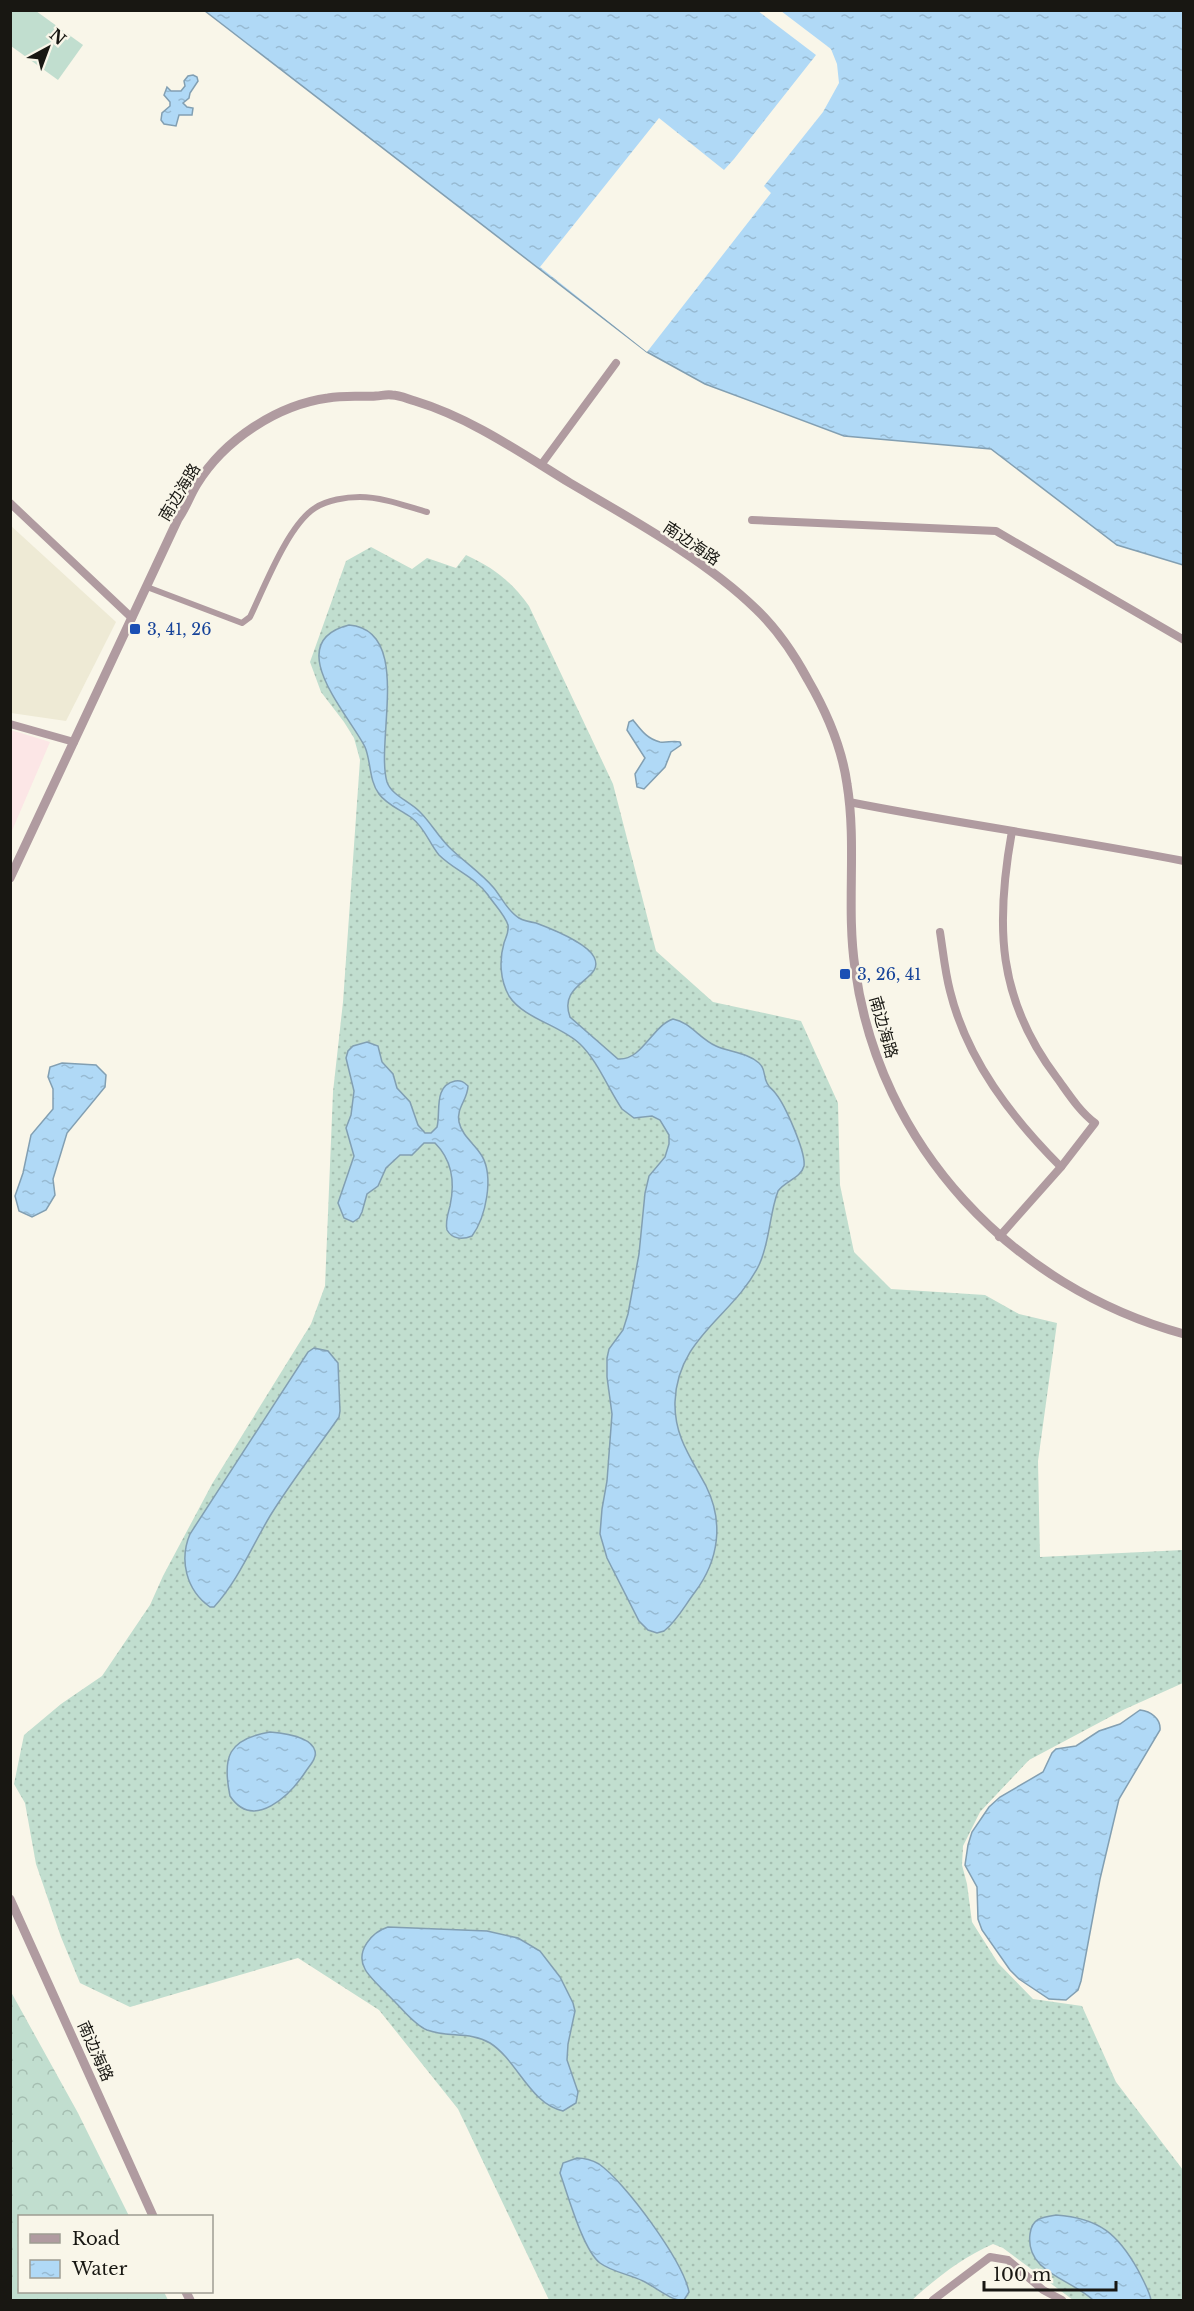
<svg xmlns="http://www.w3.org/2000/svg" width="1194" height="2311" viewBox="0 0 1194 2311" font-family="'Libre Baskerville','Noto Sans SC',serif">
<style>
.built{fill:#eeead5}
.education{fill:#fce6e6}
.grass{fill:url(#grass-dots)}
.forest{fill:url(#forest-crowns)}
.garden{fill:#c1decf}
.water{fill:url(#water-ripples);stroke:#829fb2;stroke-width:1.5}
.pier{fill:#f9f6e9}
.lines{fill:none;stroke-linecap:round;stroke-linejoin:round}
.pedestrian{stroke:#b09ba0;stroke-width:6}
.minor{stroke:#b09ba0;stroke-width:8}
.tertiary{stroke:#b09ba0;stroke-width:9}
.transit-dot{fill:#1a4fb4;stroke:#f9f6e9;stroke-width:2}
.labels{text-anchor:middle;stroke-width:5;stroke-linejoin:round;paint-order:stroke}
.street-label{font-size:16px;fill:#181712;stroke:#f9f6e9}
.transit-label{font-size:16px;fill:#164399;stroke:#f9f6e9;text-anchor:start}
</style>
<defs>
<pattern id="grass-dots" width="8" height="8" patternUnits="userSpaceOnUse" patternTransform="scale(1.5)"><rect width="8" height="8" fill="#c1decf"/><path d="M2 2h.1M6 6h.1" fill="none" stroke="#a5beb1" stroke-width="1.8" stroke-linecap="round"/></pattern>
<pattern id="forest-crowns" width="20" height="18" patternUnits="userSpaceOnUse" patternTransform="scale(1.5)"><rect width="20" height="18" fill="#c1decf"/><path d="M2 6a3 3 0 1 1 6 0M12 15a3 3 0 1 1 6 0" fill="none" stroke="#a5beb1"/></pattern>
<pattern id="water-ripples" width="26" height="14" patternUnits="userSpaceOnUse" patternTransform="scale(1.5)"><rect width="26" height="14" fill="#b0d9f6"/><path d="M2 4q2-2 4 0t4 0M15 11q2-2 4 0t4 0" fill="none" stroke="#97bad2"/></pattern>
</defs>
<rect width="100%" height="100%" fill="#f9f6e9"/>
<polygon class="built" points="10,525 116,622 66,721 11,713"/>
<polygon class="education" points="11,730 50,742 11,833 10,730"/>
<path class="grass" d="M 371,547 L 412,569 L 427,558 L 456,568 L 466,555 C 494,568 511,581 529,606 L 613,784 L 656,951 L 713,1002 L 801,1021 L 838,1103 L 840,1185 L 854,1252 L 891,1289 L 985,1295 L 1019,1314 L 1057,1323 L 1038,1461 L 1040,1557 L 1183,1550 L 1183,1683 L 1123,1710 L 1029,1760 L 980,1812 L 963,1846 L 962,1865 L 967,1884 L 972,1922 L 998,1963 L 1033,1999 L 1082,2006 L 1116,2082 L 1183,2170 L 1183,2300 L 1073,2300 L 1003,2248 L 993,2244 C 963,2257 935,2279 912,2300 L 549,2300 L 458,2109 L 379,2010 L 298,1958 L 130,2007 L 80,1983 L 61,1937 L 36,1864 L 25,1803 L 14,1784 L 24,1735 L 61,1704 L 102,1676 L 150,1605 L 163,1576 L 212,1484 L 311,1324 L 325,1286 L 333,1092 L 343,1002 L 360,760 L 354,738 L 344,722 L 321,692 L 310,662 L 346,561 Z"/>
<polygon class="forest" points="11,1992 78,2113 129,2216 20,2216 20,2292 164,2292 168,2300 11,2300"/>
<polygon class="garden" points="11,11 36,11 83,45 58,80 11,46"/>
<g class="water">
<polygon points="205,11 1183,11 1183,565 1117,545 991,449 844,436 705,384 647,352"/>
<polygon points="193,75 197,77 198,81 190,93 189,98 183,103 187,107 193,108 192,115 179,115 176,126 164,124 161,120 162,113 170,106 170,102 164,95 167,87 171,91 181,91 185,86 184,81 188,76"/>
<path d="M 349,625 C 413,630 375,741 387,782 C 392,796 411,802 420,812 C 431,823 438,836 449,847 C 463,861 480,872 493,887 C 501,896 507,911 519,918 C 524,921 530,922 536,923 C 552,929 586,942 594,957 C 606,980 557,982 570,1017 L 618,1059 C 642,1061 652,1026 673,1019 C 690,1022 700,1039 716,1046 C 729,1052 748,1053 759,1063 C 766,1069 763,1076 767,1083 C 769,1088 774,1090 776,1094 C 785,1105 806,1152 804,1166 C 801,1178 785,1181 778,1191 C 769,1215 770,1242 759,1265 C 734,1316 677,1337 675,1402 C 674,1436 691,1458 706,1486 C 724,1522 719,1560 695,1592 C 685,1605 677,1621 664,1631 L 657,1633 L 648,1630 L 639,1621 L 607,1558 L 600,1534 L 602,1509 L 607,1481 L 612,1414 L 607,1377 L 607,1358 L 609,1349 L 623,1330 L 628,1314 L 639,1254 L 645,1193 L 649,1176 L 665,1157 L 669,1144 L 669,1135 L 660,1120 L 652,1116 L 634,1118 L 622,1109 C 609,1090 597,1060 580,1044 C 560,1025 524,1019 509,996 C 500,980 499,960 504,943 C 506,937 509,932 508,925 C 505,915 494,904 488,895 C 475,877 454,870 439,855 C 429,843 425,828 412,818 C 401,810 387,805 379,794 C 369,781 371,761 365,747 C 349,715 280,642 349,625 Z"/>
<path d="M 633,720 C 641,730 647,739 660,742 C 667,743 673,740 680,742 L 681,745 L 671,752 L 665,767 L 644,789 L 637,787 L 635,774 L 645,758 L 627,730 L 629,722 Z"/>
<path d="M 367,1042 L 378,1046 L 382,1062 L 393,1074 L 397,1088 L 410,1102 L 418,1125 L 425,1133 L 431,1133 L 437,1127 C 441,1112 433,1086 455,1081 C 461,1080 464,1082 468,1086 C 468,1099 456,1108 459,1122 C 462,1136 475,1144 482,1156 C 494,1177 486,1217 472,1236 C 462,1240 452,1239 447,1230 C 445,1221 448,1214 450,1206 C 455,1183 452,1160 435,1143 L 424,1143 L 412,1155 L 400,1155 L 386,1168 L 378,1186 L 367,1194 L 362,1212 L 359,1218 L 353,1222 L 344,1218 L 338,1203 L 354,1156 L 346,1128 L 351,1115 L 354,1091 L 346,1058 L 348,1051 L 353,1046 Z"/>
<polygon points="62,1063 96,1065 106,1075 105,1087 67,1133 53,1179 55,1195 46,1210 32,1217 19,1211 15,1196 23,1173 31,1135 53,1109 53,1089 48,1077 50,1067"/>
<path d="M 314,1348 L 328,1351 L 338,1363 L 340,1411 L 339,1417 C 316,1450 291,1482 270,1516 C 252,1546 238,1581 214,1607 L 210,1607 C 186,1590 179,1560 190,1534 L 308,1352 Z"/>
<path d="M 1140,1710 C 1151,1711 1161,1719 1160,1730 L 1119,1799 L 1100,1879 L 1081,1981 L 1078,1990 L 1066,2000 L 1049,1999 L 1019,1979 L 1010,1970 L 982,1930 L 978,1919 L 977,1887 L 965,1865 L 968,1845 L 972,1832 L 989,1807 L 1000,1797 L 1043,1772 L 1052,1753 L 1056,1749 L 1076,1746 L 1099,1731 L 1120,1724 Z"/>
<path d="M 270,1732 C 282,1733 311,1736 315,1751 C 317,1758 310,1765 306,1771 C 291,1794 254,1832 230,1796 C 222,1757 228,1739 270,1732 Z"/>
<path d="M 388,1927 L 487,1931 L 518,1938 L 540,1951 L 560,1977 L 573,2003 L 575,2011 L 568,2044 L 567,2060 L 578,2092 L 576,2103 L 563,2111 C 530,2104 517,2060 490,2043 C 470,2031 448,2038 427,2030 C 415,2025 405,2012 396,2003 C 389,1995 369,1978 365,1969 C 355,1951 372,1932 388,1927 Z"/>
<path d="M 577,2158 C 585,2158 592,2160 599,2164 C 625,2182 683,2261 689,2292 L 684,2300 C 670,2301 656,2287 643,2281 C 629,2274 612,2272 600,2263 C 583,2250 568,2195 560,2173 L 563,2163 Z"/>
<path d="M 1056,2215 C 1099,2218 1118,2234 1138,2270 C 1143,2280 1149,2290 1151,2300 L 1093,2300 C 1071,2279 1025,2272 1030,2234 C 1032,2218 1042,2217 1056,2215 Z"/>
</g>
<polygon class="pier" points="758,11 781,11 831,49 837,64 839,83 823,112 764,186 771,193 647,352 540,267 659,118 724,170 734,159 816,55"/>
<g class="lines">
<path class="pedestrian" d="M 147,587 L 242,623 L 250,617 C 264,588 288,525 315,508 C 327,500 346,497 360,497 C 382,497 406,506 427,512"/>
<g class="minor">
<polyline points="541,465 616,363"/>
<polyline points="10,503 132,618"/>
<polyline points="752,520 996,531 1184,640"/>
<polyline points="10,724 74,742"/>
<path d="M 849,802 C 960,824 1072,839 1184,861"/>
<path d="M 940,932 C 943,951 945,972 950,991 C 967,1060 1012,1118 1061,1167"/>
<path d="M 999,1237 L 1061,1167 L 1095,1123 C 1079,1111 1068,1093 1057,1078 C 997,999 995,925 1012,831"/>
<polyline points="933,2300 990,2257 1008,2260 1043,2290 1062,2300"/>
</g>
<g class="tertiary">
<path d="M 10,878 L 178,519 C 186,508 190,495 197,484 C 224,440 277,405 328,398 C 344,395 360,397 376,396 C 381,396 386,394 392,395 C 399,395 408,399 415,401 C 471,418 521,453 570,483 C 631,519 706,560 756,609 C 777,629 794,654 808,680 C 826,711 842,748 847,784 C 857,845 846,907 855,968 C 879,1146 1012,1287 1184,1334"/>
<polyline points="10,1899 153,2216"/>
<polyline points="186,2292 190,2300"/>
</g>
</g>
<g class="transit-dot">
<rect x="129" y="623" width="12" height="12" rx="3"/>
<rect x="839" y="968" width="12" height="12" rx="3"/>
</g>
<g class="labels">
<g class="street-label">
<text transform="translate(179 492) rotate(-59)" y="6">南边海路</text>
<text transform="translate(692 543) rotate(34)" y="6">南边海路</text>
<text transform="translate(884 1027) rotate(74)" y="6">南边海路</text>
<text transform="translate(96 2051) rotate(66)" y="6">南边海路</text>
</g>
<g class="transit-label">
<text x="147" y="635">3, 41, 26</text>
<text x="857" y="980">3, 26, 41</text>
</g>
</g>
<rect width="1194" height="2311" fill="none" stroke="#181712" stroke-width="24"/>
<rect x="18" y="2215" width="195" height="78" fill="#f9f6e9" stroke="#9f9d93" stroke-width="1.5"/>
<rect x="30" y="2234" width="30" height="9" fill="#b09ba0" stroke="#9f9d93" stroke-width="1.5"/>
<text x="72" y="2245" font-size="18" fill="#181712">Road</text>
<rect x="30" y="2260" width="30" height="18" fill="url(#water-ripples)" stroke="#9f9d93" stroke-width="1.5"/>
<text x="72" y="2275" font-size="18" fill="#181712">Water</text>
<g transform="translate(48 48) rotate(41)" stroke="#f9f6e9" stroke-width="4.5" paint-order="stroke">
<path d="M0-4.5L10 22L0 15L-10 22Z" fill="#181712"/>
<text y="-9" font-size="16" font-weight="bold" text-anchor="middle" fill="#181712">N</text>
</g>
<path d="M984 2281v9h132v-9" fill="none" stroke="#181712" stroke-width="3"/>
<text x="993" y="2281" font-size="18" fill="#181712" stroke="#f9f6e9" stroke-width="4.5" paint-order="stroke">100 m</text>
</svg>
